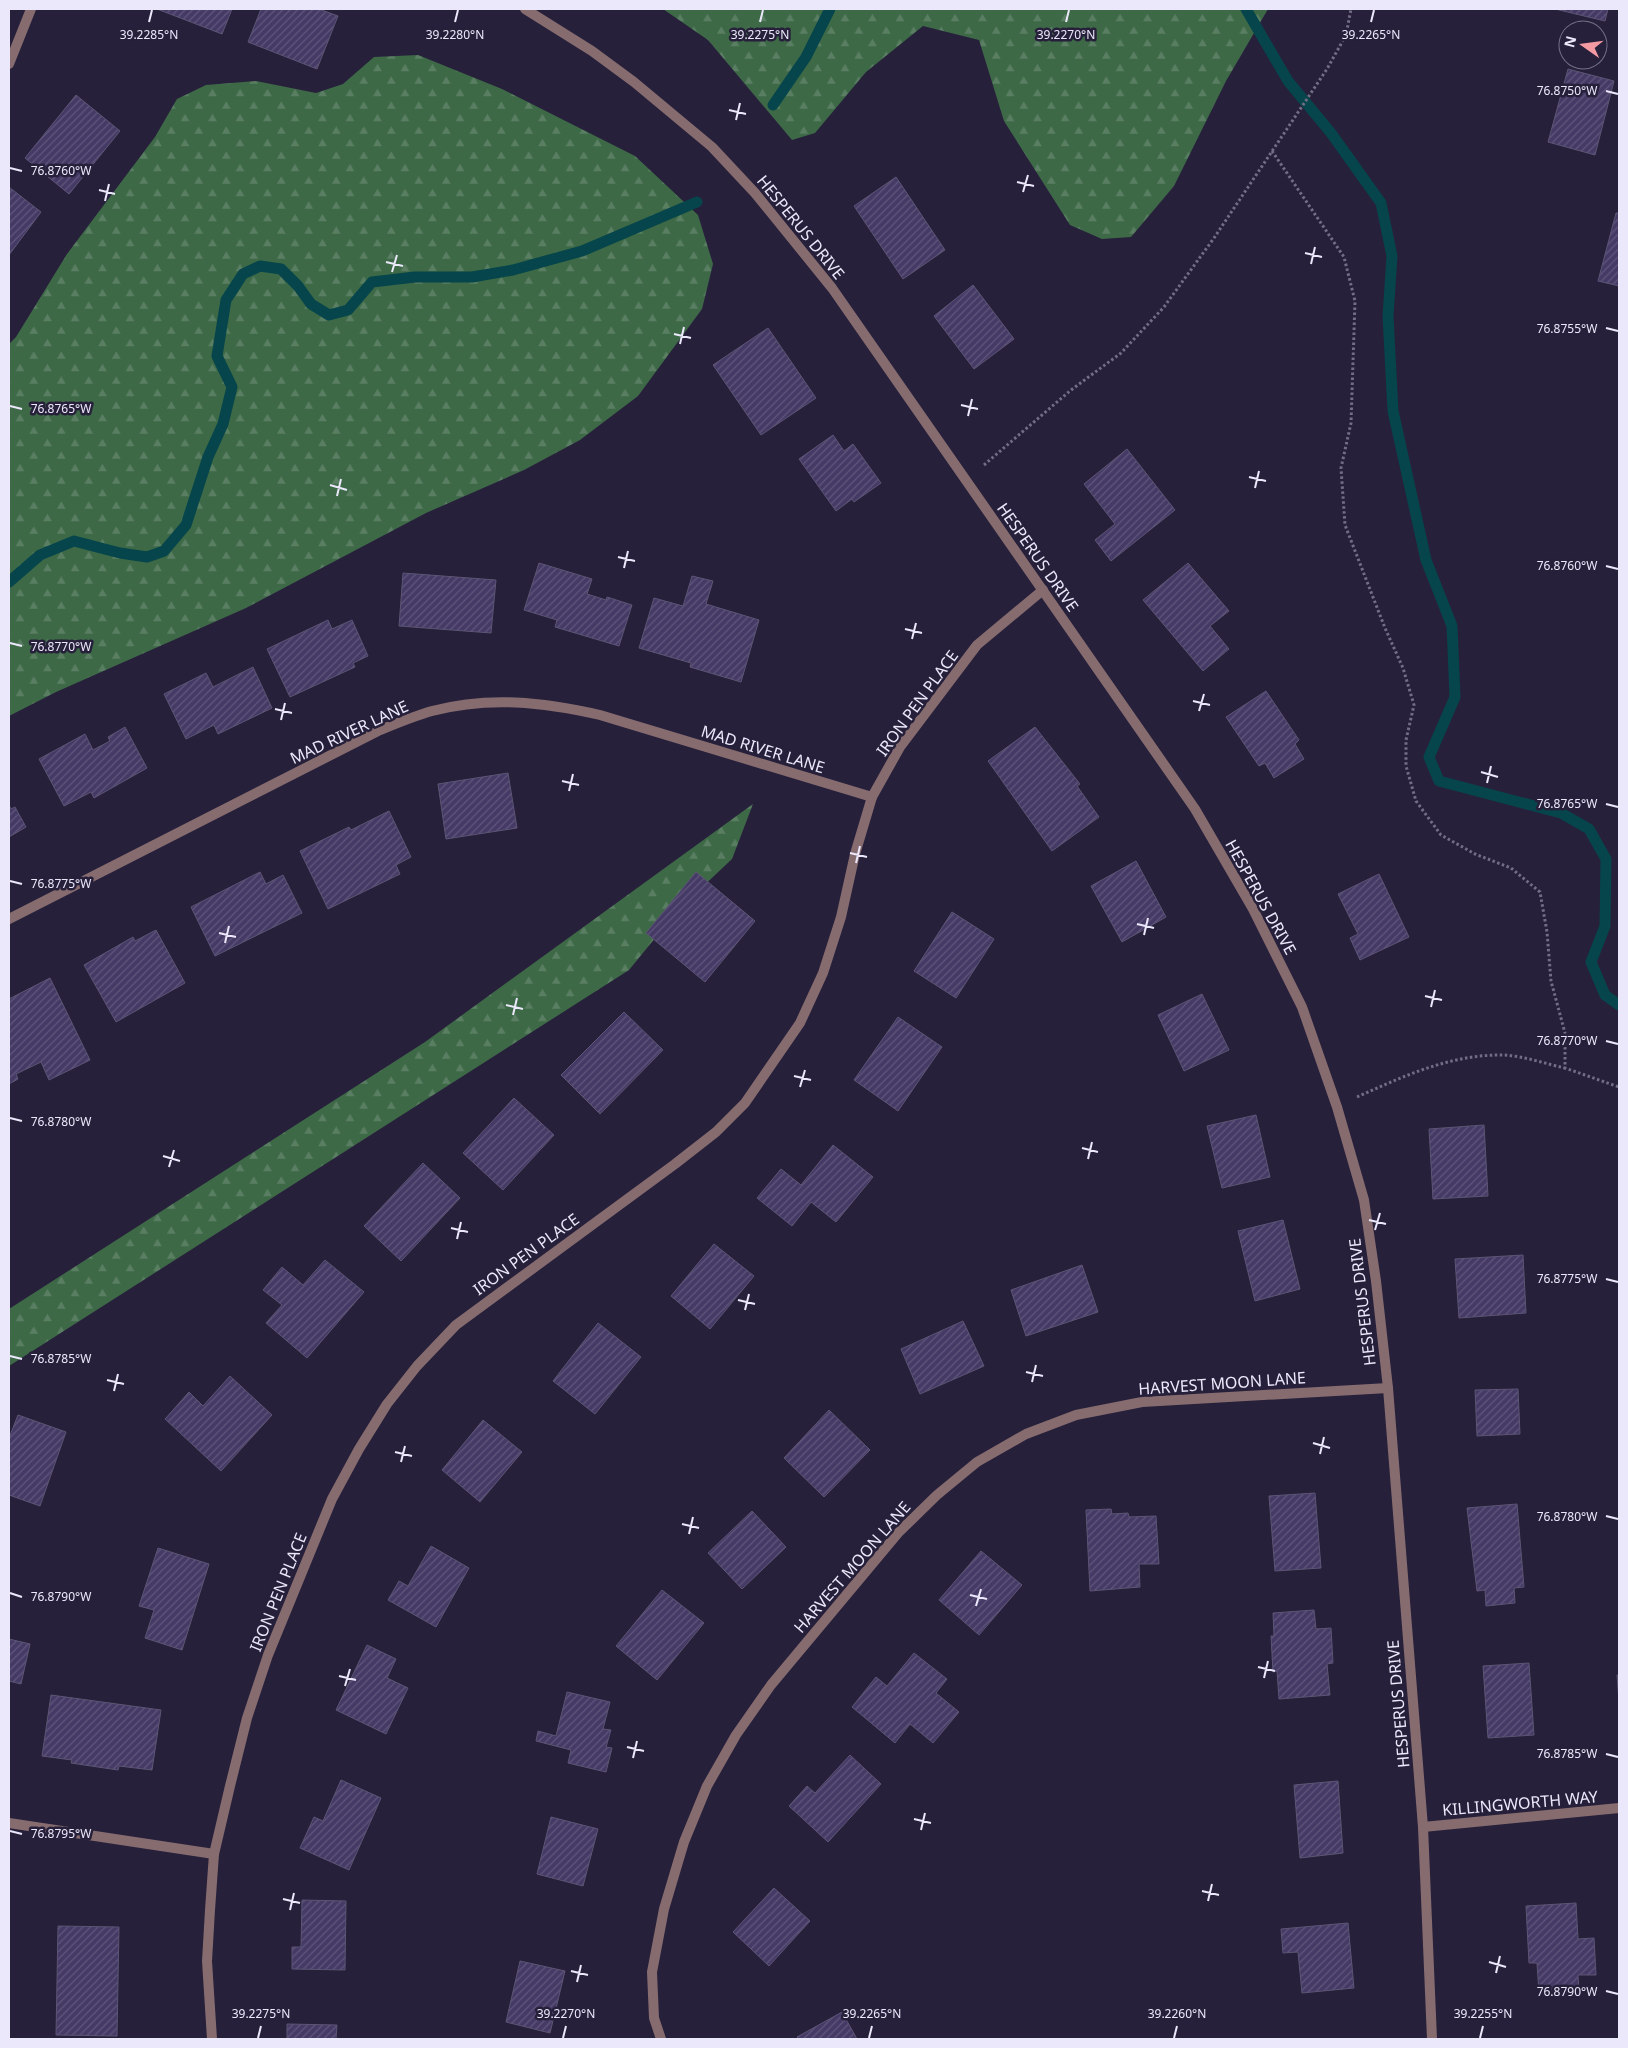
<svg xmlns="http://www.w3.org/2000/svg" width="1628" height="2048" viewBox="0 0 1628 2048" font-family="'Noto Sans',sans-serif">
<style>
.forest{fill:url(#forest-firs)}
.lines{fill:none;stroke-linecap:round;stroke-linejoin:round}
.stream{stroke:#06454b;stroke-width:11}
.building{fill:url(#building-hatch);stroke:#5c5574}
.path{stroke:#736d85;stroke-width:3;stroke-dasharray:2.5 2.5;stroke-linecap:butt}
.minor{stroke:#866c6f;stroke-width:10}
.ticks{fill:none;stroke:#ece8fb;stroke-width:2}
.labels{text-anchor:middle;stroke-width:5;stroke-linejoin:round;paint-order:stroke}
.street-label{font-size:16px;fill:#ece8fb;stroke:#27203b}
.ticks-label{font-size:12px;text-anchor:middle;fill:#ece8fb;stroke:#27203b;stroke-width:5;stroke-linejoin:round;paint-order:stroke}
</style>
<defs>
<pattern id="forest-firs" width="22" height="20" patternUnits="userSpaceOnUse" patternTransform="scale(1.25)"><rect width="22" height="20" fill="#3d6947"/><path d="M5 1l3.5 6h-7zM16 11l3.5 6h-7z" fill="#597e62"/></pattern>
<pattern id="building-hatch" width="6" height="6" patternUnits="userSpaceOnUse" patternTransform="scale(1.25)"><rect width="6" height="6" fill="#453a65"/><path d="M-1 1l2-2M0 6l6-6M5 7l2-2" fill="none" stroke="#60567c"/></pattern>
</defs>
<rect width="100%" height="100%" fill="#27203b"/>
<g class="forest">
<polygon points="663,9 1268,9 1226,81 1174,186 1131,237 1102,239 1070,225 1004,121 979,40 923,26 866,72 815,133 792,140 708,40"/>
<polygon points="418,55 502,89 635,156 698,215 713,264 702,309 638,396 580,440 524,470 426,513 246,608 56,692 9,716 9,344 16,337 67,254 155,137 177,99 206,85 256,81 316,93 343,84 374,57"/>
<polygon points="753,804 732,859 678,910 629,970 9,1366 9,1309 425,1042"/>
</g>
<g class="lines">
<g class="stream">
<polyline points="1246,9 1288,81 1331,133 1381,203 1392,256 1388,316 1393,411 1426,560 1452,626 1455,697 1429,757 1439,781 1561,813 1589,829 1606,859 1605,926 1591,962 1605,995 1619,1005"/>
<polyline points="773,105 806,57 830,9"/>
<polyline points="9,582 40,555 74,541 120,553 147,557 164,551 186,525 208,457 223,424 232,387 217,356 226,300 243,274 260,266 281,269 298,286 311,304 329,315 348,310 372,282 415,277 472,277 513,270 582,251 697,202"/>
</g>
</g>
<g class="building">
<polygon points="157,9 232,9 222,34"/>
<polygon points="261,9 319,9 338,16 317,69 248,42"/>
<polygon points="1555,9 1608,9 1605,21"/>
<polygon points="1568,69 1614,81 1595,155 1548,142"/>
<polygon points="76,95 120,131 69,194 25,158"/>
<polygon points="896,177 945,250 903,279 854,206"/>
<polygon points="9,187 41,212 9,255"/>
<polygon points="1616,213 1619,213 1619,286 1598,281"/>
<polygon points="973,285 1014,339 974,369 934,316"/>
<polygon points="768,328 816,398 761,435 713,365"/>
<polygon points="833,435 844,451 853,444 881,483 854,502 852,499 836,511 799,459"/>
<polygon points="1127,449 1175,510 1111,561 1095,540 1115,524 1084,484"/>
<polygon points="539,563 592,579 587,594 606,600 607,597 632,605 619,646 555,627 557,620 524,610"/>
<polygon points="1188,563 1229,611 1210,626 1229,649 1203,671 1143,600"/>
<polygon points="403,573 496,580 491,633 399,626"/>
<polygon points="692,576 713,581 706,604 759,620 741,682 690,667 691,663 639,648 654,598 683,606"/>
<polygon points="328,620 332,629 352,620 368,656 353,663 355,667 290,697 267,649"/>
<polygon points="253,667 272,708 218,734 214,725 186,739 164,694 206,673 213,687"/>
<polygon points="1266,691 1299,740 1295,744 1304,759 1274,778 1265,763 1259,766 1226,717"/>
<polygon points="125,727 147,768 94,798 91,792 64,806 39,759 85,734 93,750 110,741 108,737"/>
<polygon points="1035,727 1080,784 1077,786 1099,817 1052,851 988,761"/>
<polygon points="508,773 517,828 446,839 438,784"/>
<polygon points="9,805 11,809 15,807 26,827 9,837"/>
<polygon points="389,811 411,857 396,865 400,874 328,909 300,851 349,827 351,830"/>
<polygon points="1136,861 1166,917 1122,942 1091,886"/>
<polygon points="260,872 266,884 283,875 302,913 215,956 191,907"/>
<polygon points="696,872 755,921 705,982 646,933"/>
<polygon points="1379,874 1409,937 1360,960 1350,938 1358,934 1338,894"/>
<polygon points="952,912 994,939 956,998 914,971"/>
<polygon points="156,930 185,983 116,1022 84,965 133,937 135,941"/>
<polygon points="50,978 90,1060 49,1080 41,1062 16,1074 18,1079 9,1084 9,999"/>
<polygon points="1202,994 1229,1050 1184,1071 1158,1015"/>
<polygon points="624,1012 663,1050 600,1114 561,1075"/>
<polygon points="898,1017 942,1047 898,1111 854,1080"/>
<polygon points="514,1098 554,1135 503,1190 463,1153"/>
<polygon points="1256,1115 1270,1177 1222,1188 1207,1126"/>
<polygon points="1484,1125 1488,1196 1433,1199 1429,1129"/>
<polygon points="833,1145 873,1177 836,1222 811,1202 792,1226 757,1198 781,1169 801,1185"/>
<polygon points="423,1163 460,1198 401,1261 364,1226"/>
<polygon points="1283,1220 1300,1289 1255,1301 1238,1231"/>
<polygon points="714,1244 754,1276 710,1329 671,1296"/>
<polygon points="1523,1255 1526,1313 1459,1318 1455,1259"/>
<polygon points="325,1260 364,1292 307,1358 266,1323 282,1305 263,1290 282,1267 303,1285"/>
<polygon points="1082,1265 1098,1312 1026,1336 1011,1290"/>
<polygon points="963,1321 984,1366 920,1394 901,1349"/>
<polygon points="598,1323 641,1357 595,1414 553,1381"/>
<polygon points="230,1376 272,1415 221,1471 165,1419 189,1392 203,1406"/>
<polygon points="1518,1389 1520,1434 1477,1436 1475,1390"/>
<polygon points="829,1410 870,1450 824,1497 784,1458"/>
<polygon points="18,1415 66,1432 40,1506 9,1495 9,1438"/>
<polygon points="483,1420 522,1452 480,1502 442,1470"/>
<polygon points="1315,1493 1321,1568 1275,1571 1269,1496"/>
<polygon points="1517,1504 1524,1587 1514,1588 1515,1603 1486,1606 1485,1590 1477,1591 1467,1508"/>
<polygon points="1111,1509 1112,1514 1128,1513 1129,1517 1156,1516 1159,1564 1139,1564 1140,1587 1090,1591 1086,1510"/>
<polygon points="752,1511 786,1547 742,1589 708,1553"/>
<polygon points="431,1546 469,1568 436,1627 388,1600 399,1581 408,1586"/>
<polygon points="158,1548 209,1564 182,1650 145,1638 154,1610 139,1606"/>
<polygon points="981,1551 1022,1585 979,1635 939,1600"/>
<polygon points="662,1590 704,1623 657,1680 616,1646"/>
<polygon points="1314,1610 1316,1629 1331,1628 1333,1663 1327,1664 1330,1695 1279,1699 1277,1671 1273,1672 1271,1636 1274,1636 1273,1613"/>
<polygon points="9,1639 30,1644 21,1684 9,1681"/>
<polygon points="367,1645 396,1659 387,1678 408,1688 386,1734 336,1710"/>
<polygon points="914,1653 947,1679 936,1693 959,1712 933,1743 910,1724 895,1743 852,1707 876,1677 887,1686"/>
<polygon points="1529,1663 1534,1735 1488,1738 1483,1666"/>
<polygon points="1617,1675 1619,1675 1619,1701"/>
<polygon points="567,1692 610,1702 603,1729 611,1730 606,1747 612,1748 606,1772 568,1763 571,1750 536,1741 538,1731 556,1736"/>
<polygon points="51,1695 161,1710 152,1770 119,1766 118,1770 71,1763 72,1760 42,1756"/>
<polygon points="850,1755 881,1784 828,1842 789,1806 807,1786 815,1793"/>
<polygon points="341,1780 381,1798 349,1870 300,1848 314,1817 323,1821"/>
<polygon points="1338,1781 1343,1853 1300,1858 1294,1785"/>
<polygon points="551,1817 598,1829 583,1886 537,1874"/>
<polygon points="774,1888 810,1921 769,1966 733,1932"/>
<polygon points="302,1900 346,1901 345,1970 292,1969 292,1947 301,1947"/>
<polygon points="1576,1903 1578,1939 1594,1938 1596,1975 1578,1975 1579,1990 1539,1993 1537,1963 1529,1963 1526,1906"/>
<polygon points="1348,1923 1354,1988 1302,1993 1298,1952 1283,1953 1281,1929"/>
<polygon points="58,1926 119,1927 117,2036 56,2035"/>
<polygon points="520,1961 565,1971 550,2033 506,2022"/>
<polygon points="842,2012 857,2039 799,2039 797,2037"/>
<polygon points="287,2024 337,2025 336,2039 287,2039"/>
</g>
<g class="lines">
<g class="path">
<polyline points="1272,151 1344,257 1355,301 1351,423 1341,468 1345,525 1385,628 1403,668 1414,705 1406,740 1406,766 1416,801 1441,835 1475,854 1511,868 1540,892 1547,932 1551,981 1565,1033 1565,1068 1619,1087"/>
<polyline points="984,465 1071,390 1121,353 1164,307 1214,238 1327,69 1346,35 1351,9"/>
<path d="M 1357,1097 C 1404,1076 1451,1054 1504,1055 C 1524,1056 1546,1064 1565,1068"/>
</g>
<g class="minor">
<polyline points="525,9 592,51 634,82 712,147 755,193 832,288 1195,809 1253,909 1302,1007 1337,1107 1364,1200 1376,1281 1388,1388 1423,1827 1432,2039"/>
<polyline points="9,64 31,9"/>
<path d="M 9,919 L 378,731 C 395,724 414,716 432,711 C 489,696 543,702 600,715 L 872,797"/>
<polyline points="9,1823 214,1854"/>
<polyline points="1423,1827 1619,1808"/>
<polyline points="212,2039 207,1961 210,1910 214,1854 230,1786 247,1718 268,1655 332,1499 359,1449 387,1404 417,1366 456,1325 675,1164 716,1132 745,1103 800,1023 823,973 841,917 855,854 872,797 900,747 977,645 1043,590"/>
<polyline points="661,2039 654,2018 652,1972 664,1909 684,1842 707,1786 736,1735 771,1685 898,1533 937,1495 977,1462 1026,1434 1076,1415 1142,1402 1388,1388"/>
</g>
</g>
<path class="ticks" d="M 149,22 L 152,10M 455,22 L 458,10M 760,22 L 763,10M 1066,22 L 1069,10M 1371,22 L 1374,10M 1606,91 L 1618,94M 729,110 L 746,114M 736,120 L 740,103M 10,168 L 22,171M 1017,182 L 1034,186M 99,190 L 115,194M 1023,192 L 1028,175M 105,201 L 109,184M 1305,253 L 1322,257M 386,262 L 403,266M 1311,264 L 1315,247M 392,272 L 397,255M 1606,328 L 1618,331M 674,334 L 691,338M 680,344 L 684,327M 961,405 L 978,409M 10,406 L 22,409M 968,416 L 972,399M 1249,477 L 1266,481M 330,485 L 347,490M 1255,488 L 1259,471M 337,496 L 341,479M 618,557 L 635,561M 1606,566 L 1618,569M 624,568 L 628,551M 905,629 L 922,633M 912,639 L 916,623M 10,643 L 22,646M 1193,701 L 1210,705M 275,709 L 292,713M 1199,711 L 1204,694M 281,720 L 285,703M 1481,772 L 1498,777M 562,781 L 579,785M 1487,783 L 1491,766M 569,791 L 573,774M 1606,804 L 1618,807M 850,853 L 867,857M 856,863 L 860,846M 10,881 L 22,884M 1137,924 L 1154,928M 219,933 L 236,937M 1144,935 L 1148,918M 225,943 L 229,926M 1425,996 L 1442,1000M 506,1005 L 523,1009M 1431,1007 L 1435,990M 513,1015 L 517,998M 1606,1041 L 1618,1044M 794,1076 L 811,1080M 800,1087 L 805,1070M 10,1118 L 22,1121M 1082,1148 L 1098,1152M 163,1156 L 180,1161M 1088,1159 L 1092,1142M 169,1167 L 174,1150M 1369,1220 L 1386,1224M 451,1228 L 468,1232M 1375,1230 L 1380,1213M 457,1239 L 461,1222M 1606,1279 L 1618,1282M 738,1300 L 755,1304M 745,1310 L 749,1294M 10,1356 L 22,1359M 1026,1372 L 1043,1376M 107,1380 L 124,1384M 1032,1382 L 1036,1365M 114,1391 L 118,1374M 1313,1443 L 1330,1448M 395,1452 L 412,1456M 1320,1454 L 1324,1437M 401,1462 L 405,1446M 1606,1516 L 1618,1519M 682,1524 L 699,1528M 689,1534 L 693,1517M 10,1593 L 22,1597M 970,1595 L 987,1599M 976,1606 L 981,1589M 1258,1667 L 1275,1671M 339,1676 L 356,1680M 1264,1678 L 1268,1661M 345,1686 L 350,1669M 627,1747 L 644,1751M 1606,1754 L 1618,1757M 633,1758 L 637,1741M 914,1819 L 931,1823M 921,1830 L 925,1813M 10,1831 L 22,1834M 1202,1891 L 1219,1895M 283,1899 L 300,1903M 1208,1901 L 1212,1884M 290,1910 L 294,1893M 1489,1962 L 1506,1967M 571,1971 L 588,1975M 1496,1973 L 1500,1956M 577,1982 L 581,1965M 1606,1991 L 1618,1994M 258,2038 L 261,2026M 563,2038 L 566,2026M 869,2038 L 872,2026M 1174,2038 L 1177,2026M 1480,2038 L 1483,2026"/>
<g class="labels">
<g class="street-label">
<text transform="translate(801 227) rotate(51)" y="6">HESPERUS DRIVE</text>
<text transform="translate(1038 557) rotate(55)" y="6">HESPERUS DRIVE</text>
<text transform="translate(917 703) rotate(-54)" y="6">IRON PEN PLACE</text>
<text transform="translate(349 732) rotate(-25)" y="6">MAD RIVER LANE</text>
<text transform="translate(763 749) rotate(17)" y="6">MAD RIVER LANE</text>
<text transform="translate(1261 897) rotate(61)" y="6">HESPERUS DRIVE</text>
<text transform="translate(526 1254) rotate(-36)" y="6">IRON PEN PLACE</text>
<text transform="translate(1362 1302) rotate(-97)" y="6">HESPERUS DRIVE</text>
<text transform="translate(1222 1383) rotate(-4)" y="6">HARVEST MOON LANE</text>
<text transform="translate(852 1567) rotate(-49)" y="6">HARVEST MOON LANE</text>
<text transform="translate(278 1592) rotate(-68)" y="6">IRON PEN PLACE</text>
<text transform="translate(1398 1704) rotate(-95)" y="6">HESPERUS DRIVE</text>
<text transform="translate(1520 1803) rotate(-5)" y="6">KILLINGWORTH WAY</text>
</g>
</g>
<g class="ticks-label">
<text x="149" y="39">39.2285°N</text>
<text x="455" y="39">39.2280°N</text>
<text x="760" y="39">39.2275°N</text>
<text x="1066" y="39">39.2270°N</text>
<text x="1371" y="39">39.2265°N</text>
<text x="1567" y="95">76.8750°W</text>
<text x="61" y="175">76.8760°W</text>
<text x="1567" y="333">76.8755°W</text>
<text x="61" y="413">76.8765°W</text>
<text x="1567" y="570">76.8760°W</text>
<text x="61" y="651">76.8770°W</text>
<text x="1567" y="808">76.8765°W</text>
<text x="61" y="888">76.8775°W</text>
<text x="1567" y="1045">76.8770°W</text>
<text x="61" y="1126">76.8780°W</text>
<text x="1567" y="1283">76.8775°W</text>
<text x="61" y="1363">76.8785°W</text>
<text x="1567" y="1521">76.8780°W</text>
<text x="61" y="1601">76.8790°W</text>
<text x="1567" y="1758">76.8785°W</text>
<text x="61" y="1838">76.8795°W</text>
<text x="1567" y="1996">76.8790°W</text>
<text x="261" y="2018">39.2275°N</text>
<text x="566" y="2018">39.2270°N</text>
<text x="872" y="2018">39.2265°N</text>
<text x="1177" y="2018">39.2260°N</text>
<text x="1483" y="2018">39.2255°N</text>
</g>
<rect width="1628" height="2048" fill="none" stroke="#ece8fb" stroke-width="20"/>
<g transform="translate(1583 45) rotate(284)"><circle r="24" fill="#27203b" stroke="#767088"/>
<path d="M0-4L9 19L0 12L-9 19Z" fill="#f49aa2"/>
<text y="-8" font-size="14" font-weight="bold" text-anchor="middle" fill="#ece8fb">N</text>
</g>
</svg>
